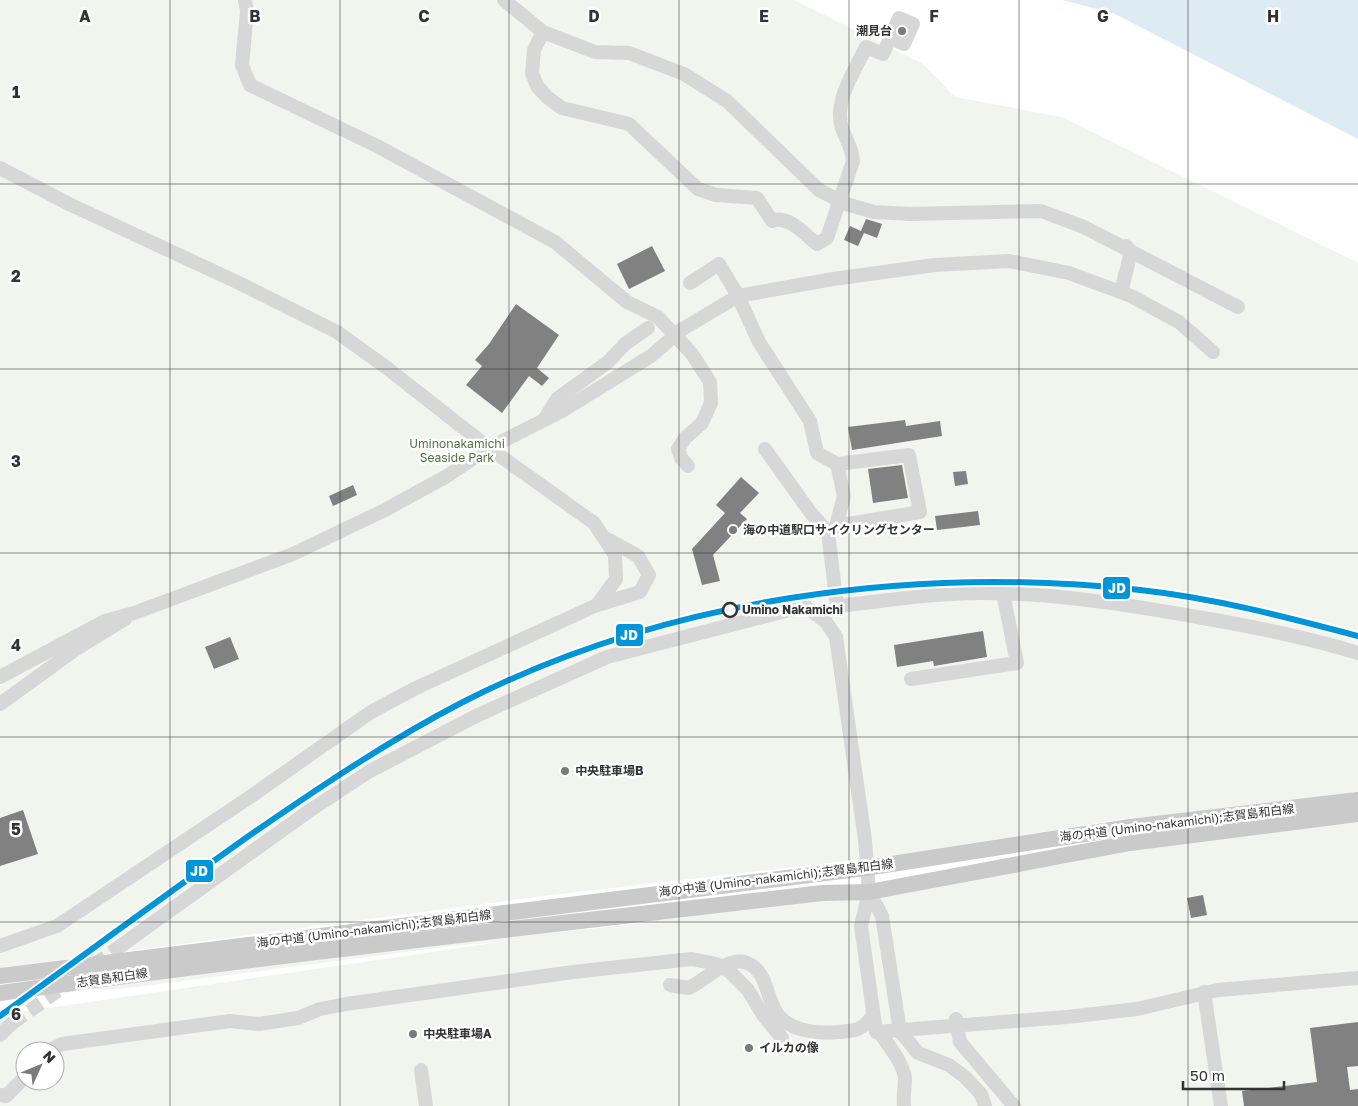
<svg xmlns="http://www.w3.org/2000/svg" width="1358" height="1106" viewBox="0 0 1358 1106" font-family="'Golos Text','Noto Sans JP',sans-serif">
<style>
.green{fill:#f1f5ed;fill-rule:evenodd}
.water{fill:#ddebf3}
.building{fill:#818181}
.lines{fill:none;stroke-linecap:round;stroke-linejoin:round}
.minor-tunnel{stroke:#d6d6d6;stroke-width:14;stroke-dasharray:14 7;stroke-linecap:butt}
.minor{stroke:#d7d7d7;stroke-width:14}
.major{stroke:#cacaca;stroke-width:16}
.rail-1-casing{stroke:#fff;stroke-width:10}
.rail-1{stroke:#0095d9;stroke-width:6}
.grid{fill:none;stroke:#333;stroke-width:1;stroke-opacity:0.55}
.poi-dot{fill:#7a7a7a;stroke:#fff;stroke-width:2}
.stop-dot{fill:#fff;stroke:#333;stroke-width:2.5}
.labels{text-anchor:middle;stroke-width:5;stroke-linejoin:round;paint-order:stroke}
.poi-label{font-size:12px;font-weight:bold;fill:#333;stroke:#fff;text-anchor:start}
.park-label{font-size:12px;fill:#56703f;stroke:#fff}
.stop-label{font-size:12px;font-weight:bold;fill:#333;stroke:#fff;text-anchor:start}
.street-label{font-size:12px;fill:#333;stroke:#fff}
.grid-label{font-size:16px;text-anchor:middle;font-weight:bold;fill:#333;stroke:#fff;stroke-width:5;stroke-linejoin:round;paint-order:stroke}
.line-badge{stroke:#fff;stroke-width:2}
.badge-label{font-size:14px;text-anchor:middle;font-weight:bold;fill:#fff}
</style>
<rect width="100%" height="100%" fill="#fff"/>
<g class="green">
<polygon points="0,0 794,0 923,64 955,97 1062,117 1358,263 1358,794 1117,820 906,854 551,895 0,968"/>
<path d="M 1358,820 L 1358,1106 L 0,1106 L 0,1015 L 501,942 L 451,946 L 121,989 L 78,989 L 450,941 L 611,927 L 1218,837 ZM 25,1051 L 55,1051 L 55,1081 L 25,1081 Z"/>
</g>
<polygon class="water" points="1062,0 1358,0 1358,139 1113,13"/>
<g class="building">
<polygon points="866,219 882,224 877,238 864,233 858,246 844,240 850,226 861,231"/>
<polygon points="652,246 665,271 629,289 617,264"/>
<polygon points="516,304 559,335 537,368 549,378 542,386 529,376 502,413 466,385 482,366 475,360 489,344"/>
<polygon points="905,420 906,426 940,421 942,436 852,450 848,427"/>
<polygon points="902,465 908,498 873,503 868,469"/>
<polygon points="966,471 968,484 955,486 953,472"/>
<polygon points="741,477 759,493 740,513 747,519 713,555 720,581 702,585 692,549 725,513 716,505"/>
<polygon points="353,485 357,495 333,506 329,496"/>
<polygon points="978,511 980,525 937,530 935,516"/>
<polygon points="983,631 987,657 934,666 933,661 897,667 894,645"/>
<polygon points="230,637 239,659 214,669 205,647"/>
<polygon points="23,810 38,854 0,866 0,818"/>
<polygon points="1203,895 1207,915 1191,918 1187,898"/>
<polygon points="1358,1022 1358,1066 1347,1067 1350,1090 1358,1089 1358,1106 1244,1106 1242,1091 1317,1082 1310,1028"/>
</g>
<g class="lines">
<g class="minor-tunnel">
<polyline points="94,965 122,945"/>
<polyline points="12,1023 69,983"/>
</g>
<g class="minor">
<polyline points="245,0 247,11 242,65 250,85 377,146 555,242 627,302 658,317 692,354 710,382 711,403 702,423 685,438 678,449 681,458 688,466"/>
<polyline points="504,0 543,32 595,52 629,53 684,74 727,101 819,190 846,204 874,212 910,214 1041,211 1084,227 1238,307"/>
<path d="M 543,32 L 534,50 L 532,73 L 537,86 L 547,97 L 562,108 L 629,124 L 698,189 L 716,195 L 757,198 L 772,221 C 788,214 805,235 817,244 L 827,238 L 853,161 C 852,146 846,141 842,128 C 833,102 855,70 866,47 L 883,54 L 899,18 L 913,24 L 904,44 L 890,38"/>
<polyline points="0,168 69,204 239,283 337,332 387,368 489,448 594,523 615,555 616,579 597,605"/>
<polyline points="690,283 719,264 738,296 759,342 810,421 817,453 837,464 909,455 920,512 836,526 844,496 837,464"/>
<polyline points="1121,292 1131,252 1126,246"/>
<polyline points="544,420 557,399 608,362 625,344 648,328"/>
<path d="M 765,449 L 810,512 L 828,532 L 837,606 C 885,601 933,593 981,593 C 1055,593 1130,605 1203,618 C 1255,627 1307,637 1358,653"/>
<polyline points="0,677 105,621 134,613 293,554 385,510 447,476 489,448 562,411 651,356 681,330 738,296 833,279 935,265 1009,261 1069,273 1131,296 1179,322 1213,352"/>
<polyline points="911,679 1017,663 1003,593"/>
<polyline points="0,704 76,649 125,619"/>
<polyline points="869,892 882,916 900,1031 918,1053 949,1065 965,1077 981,1094 985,1106"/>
<polyline points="122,945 309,811 370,771 476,716 607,657 805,606 826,622 836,637 865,840 869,892 861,926 876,1032 1067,1017 1137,1009 1218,990 1358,978"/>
<polyline points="0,946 57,926 247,799 371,712 416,688 597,605 640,592 649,575 638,556 605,538"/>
<path d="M 670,985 L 689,988 C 704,981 729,955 747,963 C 765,970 766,992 774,1008 C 784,1031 816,1034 838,1032 C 855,1031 864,1030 873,1015"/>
<polyline points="1204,992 1221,1106"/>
<polyline points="956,1019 960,1042 1014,1106"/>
<path d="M 879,1031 C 887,1044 903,1062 905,1078 C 905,1087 903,1096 904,1106"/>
<polyline points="0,1035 12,1023"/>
<polyline points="48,1051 62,1044 230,1021 259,1024 298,1018 320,1009 346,1004 573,972 692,959 716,964 729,971 748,990 763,1015 782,1038"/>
<polyline points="421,1070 426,1106"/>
<polyline points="0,1095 6,1096 25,1077"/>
</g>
<g class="major">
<polyline points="0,976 866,868 1130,827 1358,800"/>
<path d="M 0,993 C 273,955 548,925 822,893 L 869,892 L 1130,843 L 1358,814"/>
</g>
<g class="rail-1-casing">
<path id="rail-1" d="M 0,1016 C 84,955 168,893 253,833 C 320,787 388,741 461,703 C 666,598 913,565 1140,590 C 1214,598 1286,617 1358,636"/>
</g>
<use href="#rail-1" class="rail-1"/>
</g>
<path class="grid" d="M 170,0 L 170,1106M 340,0 L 340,1106M 509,0 L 509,1106M 679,0 L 679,1106M 849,0 L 849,1106M 1019,0 L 1019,1106M 1188,0 L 1188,1106M 0,184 L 1358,184M 0,369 L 1358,369M 0,553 L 1358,553M 0,737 L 1358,737M 0,922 L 1358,922"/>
<g class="poi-dot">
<circle cx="902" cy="31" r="5"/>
<circle cx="733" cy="530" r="5"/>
<circle cx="565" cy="771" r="5"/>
<circle cx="413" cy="1034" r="5"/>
<circle cx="749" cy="1048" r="5"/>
</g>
<circle class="stop-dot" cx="730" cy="610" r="7"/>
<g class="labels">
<g class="poi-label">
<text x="892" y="35" text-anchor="end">潮見台</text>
<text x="743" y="534">海の中道駅口サイクリングセンター</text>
<text x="575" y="775">中央駐車場B</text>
<text x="423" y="1038">中央駐車場A</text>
<text x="759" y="1052">イルカの像</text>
</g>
<g class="park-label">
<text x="457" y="448">Uminonakamichi<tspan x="457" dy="14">Seaside Park</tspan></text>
</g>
<g class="stop-label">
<text x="742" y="614">Umino Nakamichi</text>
</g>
<g class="street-label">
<text transform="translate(1177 823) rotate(-7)" y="4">海の中道 (Umino-nakamichi);志賀島和白線</text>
<text transform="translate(776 878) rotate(-7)" y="4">海の中道 (Umino-nakamichi);志賀島和白線</text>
<text transform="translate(374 929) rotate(-7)" y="4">海の中道 (Umino-nakamichi);志賀島和白線</text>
<text transform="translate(112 978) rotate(-8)" y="4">志賀島和白線</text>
</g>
</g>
<g class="grid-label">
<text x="85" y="22">A</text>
<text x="255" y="22">B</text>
<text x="424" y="22">C</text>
<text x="594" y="22">D</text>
<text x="764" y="22">E</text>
<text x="934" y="22">F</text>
<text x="1103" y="22">G</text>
<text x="1273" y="22">H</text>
<text x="16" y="98">1</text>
<text x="16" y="282">2</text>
<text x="16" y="467">3</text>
<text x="16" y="651">4</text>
<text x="16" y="835">5</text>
<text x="16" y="1020">6</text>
</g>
<g class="line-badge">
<rect x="1102" y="576" width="29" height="24" rx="5" fill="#0095d9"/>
<rect x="615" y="623" width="29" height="24" rx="5" fill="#0095d9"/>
<rect x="185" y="859" width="29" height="24" rx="5" fill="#0095d9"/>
</g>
<g class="badge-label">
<text x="1117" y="593">JD</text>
<text x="629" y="640">JD</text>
<text x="199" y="876">JD</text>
</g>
<g transform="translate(40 1066) rotate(46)"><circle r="24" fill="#ffffff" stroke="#adadad"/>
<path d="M0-4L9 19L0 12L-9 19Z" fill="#7a7a7a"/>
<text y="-8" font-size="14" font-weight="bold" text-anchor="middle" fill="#333333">N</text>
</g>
<path d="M1183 1081v8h101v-8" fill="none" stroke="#333333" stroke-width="2.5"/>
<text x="1190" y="1081" font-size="15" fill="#333333" stroke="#ffffff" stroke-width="4" paint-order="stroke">50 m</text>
</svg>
